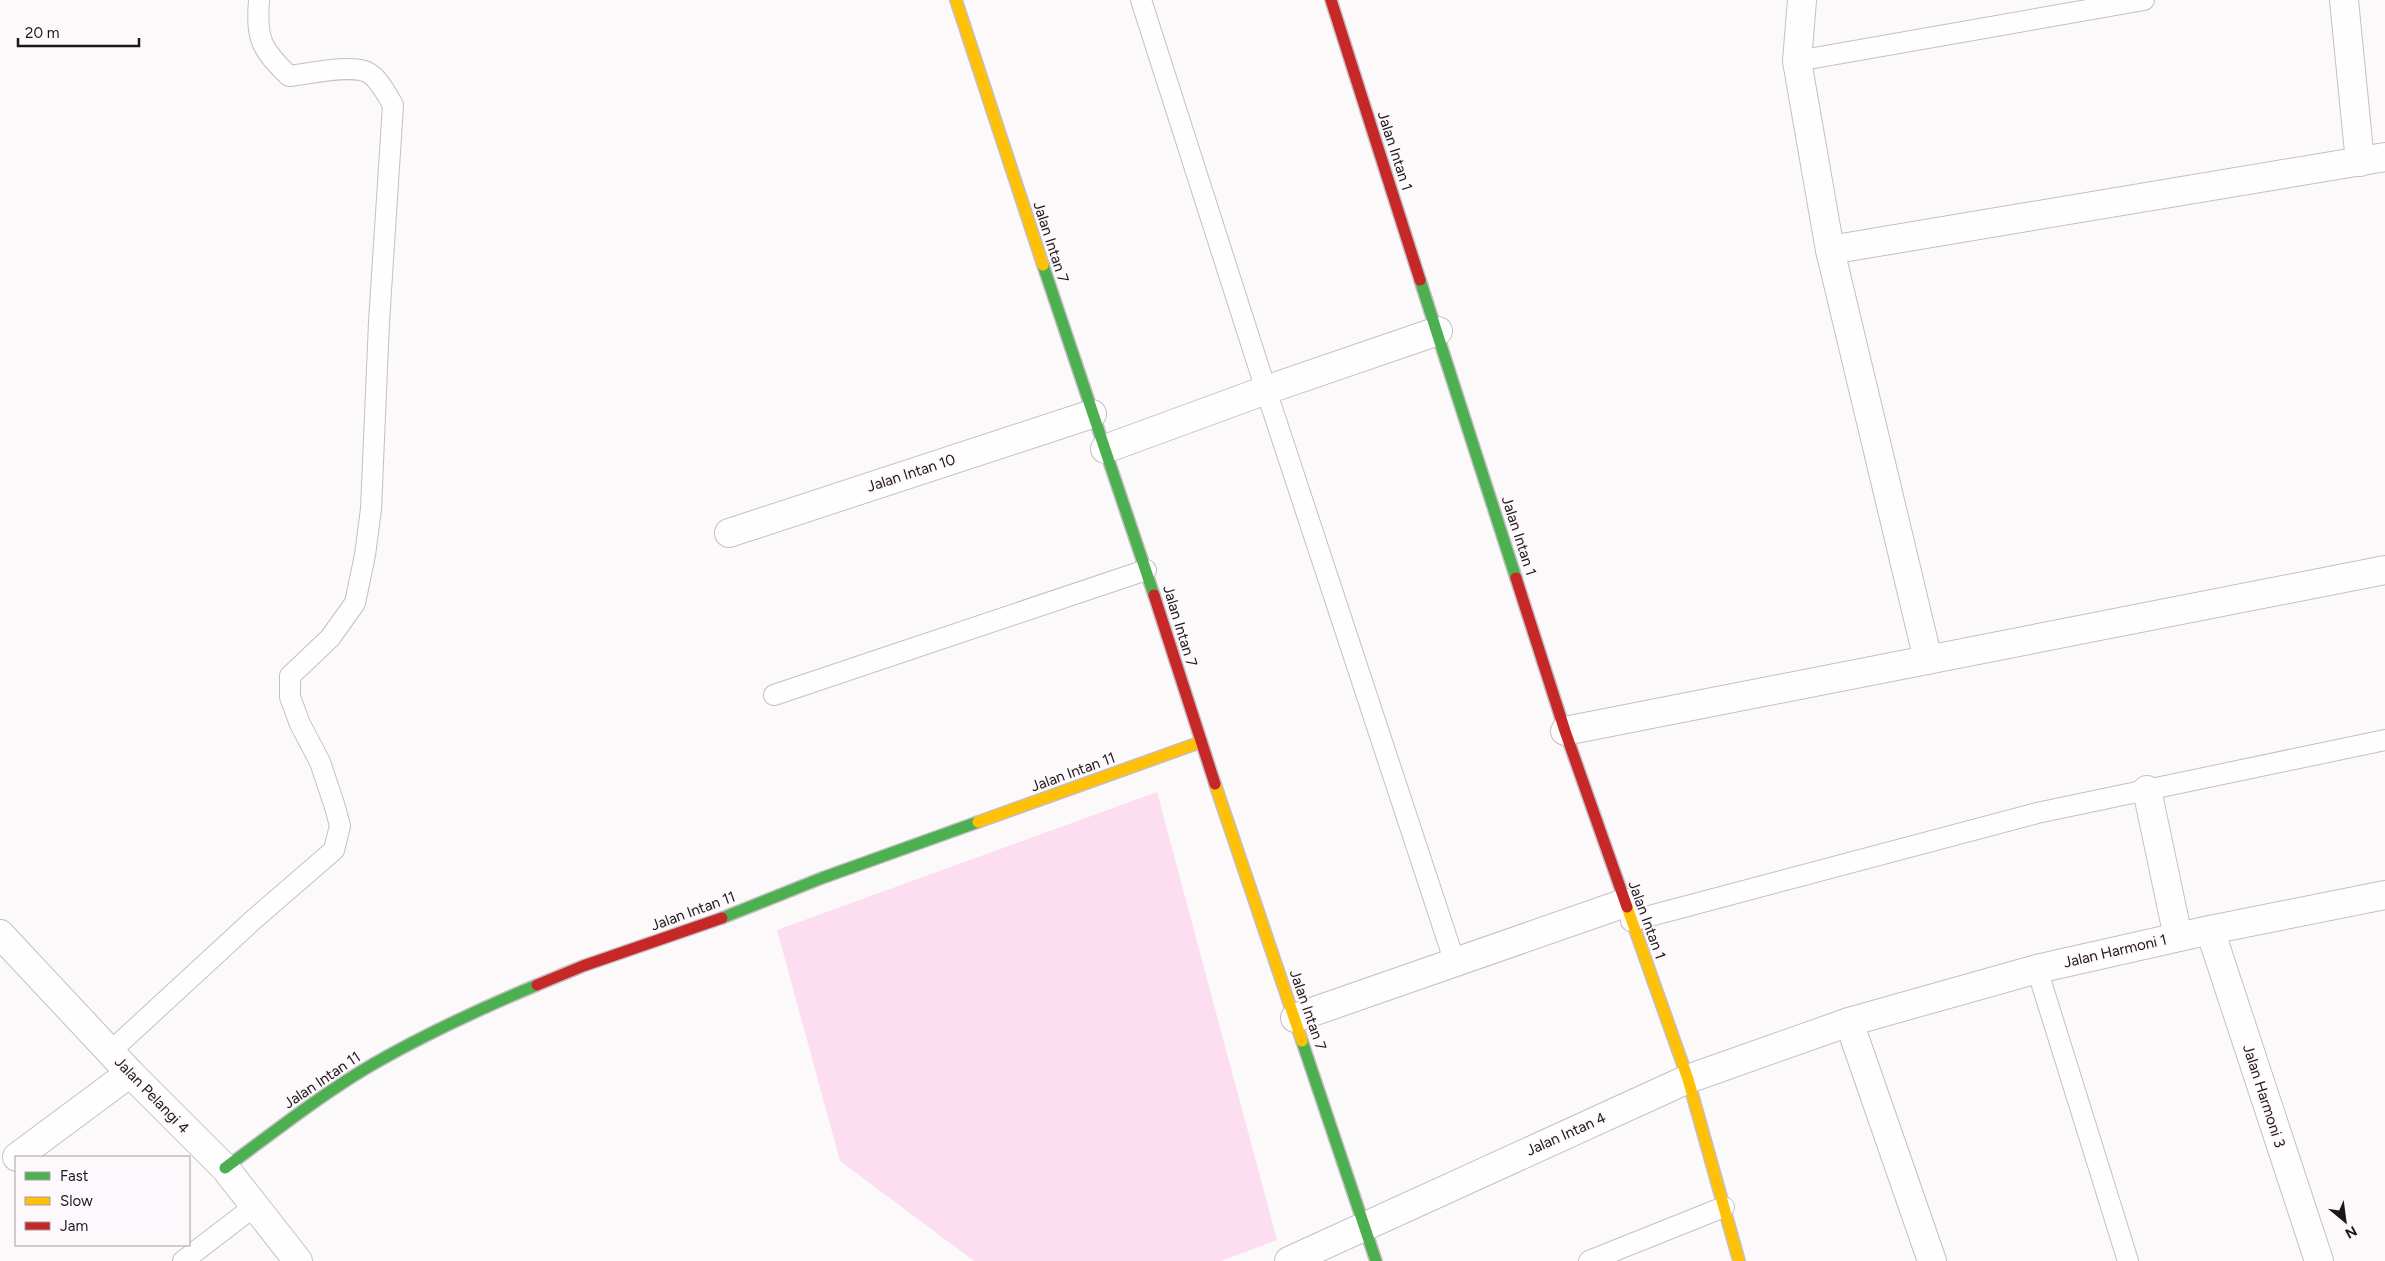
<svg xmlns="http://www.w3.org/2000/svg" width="2385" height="1261" viewBox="0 0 2385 1261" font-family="Figtree,sans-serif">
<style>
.green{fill:#fddef1}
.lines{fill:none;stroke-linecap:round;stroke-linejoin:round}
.lane-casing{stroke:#c5bfc3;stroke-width:22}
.street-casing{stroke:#c5bfc3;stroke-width:30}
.fast-casing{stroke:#c5bfc3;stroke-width:14}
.slow-casing{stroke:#c5bfc3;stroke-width:14}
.jam-casing{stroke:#c5bfc3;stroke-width:14}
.lane{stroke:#fffefe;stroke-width:20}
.street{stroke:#fffefe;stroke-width:28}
.fast{stroke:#4caf50;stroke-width:11}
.slow{stroke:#ffc107;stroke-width:11}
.jam{stroke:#c62828;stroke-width:11}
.labels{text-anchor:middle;stroke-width:4;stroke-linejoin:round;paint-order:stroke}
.street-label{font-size:15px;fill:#1e161b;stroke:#fdf8fb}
</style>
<rect width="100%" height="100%" fill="#fcf9fb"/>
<polygon class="green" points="1157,792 1277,1240 1221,1261 974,1261 840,1161 777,930"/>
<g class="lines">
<g class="lane-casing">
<g id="lane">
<polyline points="1141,0 1266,390 1455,963"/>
<polyline points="1797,61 2144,0"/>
<polyline points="774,695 1146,570"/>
<polyline points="1631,921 2037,813 2385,740"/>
<polyline points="2037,969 2128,1261"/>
<path d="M 110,1052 L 252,921 L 334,850 L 340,826 L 335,807 L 320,762 L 300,724 L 290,697 L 290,676 L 330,638 L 355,603 L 365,555 L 371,509 L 379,322 L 393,105 C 387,95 378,77 367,72 C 350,64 308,74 289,76 C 261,49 256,39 259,0"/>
<polyline points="183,1261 255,1206"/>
<polyline points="1589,1261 1724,1207"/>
</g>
</g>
<g class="street-casing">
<g id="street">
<polyline points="1802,0 1797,61 1830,250 1928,660"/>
<polyline points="2344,0 2360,162"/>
<polyline points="1830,250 2385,157"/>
<polyline points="1105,449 1266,390 1438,331"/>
<polyline points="729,533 1092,414"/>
<polyline points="1565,731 2385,570"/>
<polyline points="2147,790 2178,937"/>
<polyline points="2210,930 2319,1261"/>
<polyline points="0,934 130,1073 225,1168 298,1261"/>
<polyline points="1295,1018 1625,903"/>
<polyline points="1849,1022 1932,1261"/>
<polyline points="17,1157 130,1073"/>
<polyline points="1289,1261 1688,1079 1849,1022 2037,969 2210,930 2385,895"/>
</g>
</g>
<g class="fast-casing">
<g id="fast">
<polyline points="1043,265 1154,595"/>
<polyline points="1420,280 1516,578"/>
<polyline points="722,918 822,878 978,822"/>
<polyline points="1302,1041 1376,1261"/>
<path d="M 225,1168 C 274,1132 323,1093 375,1063 C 426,1034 484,1007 537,985"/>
</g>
</g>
<g class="slow-casing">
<g id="slow">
<polyline points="956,0 1043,265"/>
<polyline points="1215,784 1302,1041"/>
<polyline points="978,822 1201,742"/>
<polyline points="1627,907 1688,1079 1739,1261"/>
</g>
</g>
<g class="jam-casing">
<g id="jam">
<polyline points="1331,0 1420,280"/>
<polyline points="1516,578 1565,731 1627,907"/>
<polyline points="1154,595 1215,784"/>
<polyline points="537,985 583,966 722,918"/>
</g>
</g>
<use href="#lane" class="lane"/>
<use href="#street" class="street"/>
<use href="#fast" class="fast"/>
<use href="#slow" class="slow"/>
<use href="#jam" class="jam"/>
</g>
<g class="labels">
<g class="street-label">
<text transform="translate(1395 151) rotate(72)" y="5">Jalan Intan 1</text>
<text transform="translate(1051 242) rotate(72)" y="5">Jalan Intan 7</text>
<text transform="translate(911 473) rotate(-18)" y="5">Jalan Intan 10</text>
<text transform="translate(1519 536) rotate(72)" y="5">Jalan Intan 1</text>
<text transform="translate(1180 626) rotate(73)" y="5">Jalan Intan 7</text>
<text transform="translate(1073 772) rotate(-20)" y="5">Jalan Intan 11</text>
<text transform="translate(693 911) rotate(-20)" y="5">Jalan Intan 11</text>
<text transform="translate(1647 920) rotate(70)" y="5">Jalan Intan 1</text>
<text transform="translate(2115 951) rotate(-13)" y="5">Jalan Harmoni 1</text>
<text transform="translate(1308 1010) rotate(71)" y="5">Jalan Intan 7</text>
<text transform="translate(322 1080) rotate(-34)" y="5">Jalan Intan 11</text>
<text transform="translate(152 1095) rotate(46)" y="5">Jalan Pelangi 4</text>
<text transform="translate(2264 1096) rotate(72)" y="5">Jalan Harmoni 3</text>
<text transform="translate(1566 1134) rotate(-24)" y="5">Jalan Intan 4</text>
</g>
</g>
<rect x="15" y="1156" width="175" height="90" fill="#fdf8fb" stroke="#a49ea1"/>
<rect x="25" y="1172" width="25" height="8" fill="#4caf50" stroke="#a49ea1"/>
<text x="60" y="1181" font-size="15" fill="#1e161b">Fast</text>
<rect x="25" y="1197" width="25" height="8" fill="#ffc107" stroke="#a49ea1"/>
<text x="60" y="1206" font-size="15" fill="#1e161b">Slow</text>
<rect x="25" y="1222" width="25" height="8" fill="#c62828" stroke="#a49ea1"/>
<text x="60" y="1231" font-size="15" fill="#1e161b">Jam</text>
<g transform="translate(2345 1221) rotate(151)" stroke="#fdf8fb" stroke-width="4" paint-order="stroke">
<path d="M0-4L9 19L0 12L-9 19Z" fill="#1e161b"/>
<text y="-8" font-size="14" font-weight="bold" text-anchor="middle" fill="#1e161b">N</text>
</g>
<path d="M18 38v8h121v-8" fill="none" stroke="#1e161b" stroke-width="2.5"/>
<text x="25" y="38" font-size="15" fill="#1e161b" stroke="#fdf8fb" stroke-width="4" paint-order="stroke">20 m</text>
</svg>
